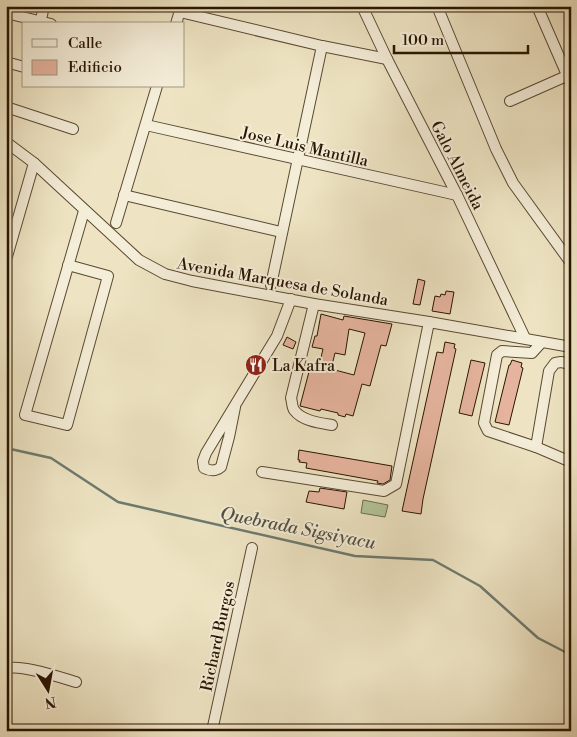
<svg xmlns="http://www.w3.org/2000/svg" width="577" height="737" viewBox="0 0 577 737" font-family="'Libre Bodoni',serif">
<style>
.pitch{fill:#b3c599;stroke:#6e6d4d}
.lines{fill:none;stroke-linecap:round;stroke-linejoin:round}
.stream{stroke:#6d7a70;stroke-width:2.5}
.building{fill:#e6b49e;stroke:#291501;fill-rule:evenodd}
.minor-casing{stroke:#5a4932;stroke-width:12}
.minor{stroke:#f4edd8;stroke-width:10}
.labels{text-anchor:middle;stroke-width:4;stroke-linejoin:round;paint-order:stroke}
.street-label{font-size:16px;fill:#291501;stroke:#f4edd8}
.poi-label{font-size:16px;fill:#291501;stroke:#f4edd8;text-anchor:start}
.water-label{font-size:18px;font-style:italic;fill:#515042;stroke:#f4edd8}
</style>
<rect width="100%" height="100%" fill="#eee4c3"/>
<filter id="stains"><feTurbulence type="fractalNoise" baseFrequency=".004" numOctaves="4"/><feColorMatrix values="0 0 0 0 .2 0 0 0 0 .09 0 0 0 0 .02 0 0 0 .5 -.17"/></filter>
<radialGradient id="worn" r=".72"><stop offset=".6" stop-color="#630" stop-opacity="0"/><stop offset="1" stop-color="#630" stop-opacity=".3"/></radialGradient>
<polygon class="pitch" points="363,500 388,505 385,517 361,513"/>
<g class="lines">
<polyline class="stream" points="6,448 51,458 118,502 355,556 433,560 480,586 538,638 571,655"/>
</g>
<g class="building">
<polygon points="418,279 425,281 420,305 413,304"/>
<polygon points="446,291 454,292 450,314 432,311 435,296 440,297 441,294 445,295"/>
<path d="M 321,314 L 343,320 L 344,316 L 392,324 L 386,346 L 381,345 L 370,386 L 362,384 L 353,416 L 346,414 L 345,417 L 338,415 L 338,413 L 321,409 L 320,411 L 300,406 L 311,364 L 319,366 L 323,349 L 312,347 L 315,336 L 317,336 ZM 349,329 L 365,333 L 354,375 L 331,369 L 335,353 L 345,355 Z"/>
<polygon points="287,337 296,342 293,349 283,345"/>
<polygon points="445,342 455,344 454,348 456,349 423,499 421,514 402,511 437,352 443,353"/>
<polygon points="471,360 485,363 472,416 459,413"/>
<polygon points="512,360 522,363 521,367 523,368 509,425 495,422 509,365 510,365"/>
<polygon points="299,450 392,466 390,480 383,484 377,483 378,481 306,468 307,463 299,462 300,460 298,460"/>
<polygon points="320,488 347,492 344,509 306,502 309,491 319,492"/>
</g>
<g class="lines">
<g class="minor-casing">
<g id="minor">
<polyline points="362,6 387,59 457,195 525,338"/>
<polyline points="437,6 496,149 513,183 571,263"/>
<polyline points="537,6 571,84"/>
<polyline points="180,12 322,46 387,59"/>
<polyline points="6,13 51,24"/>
<polyline points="40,24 44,6"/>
<polyline points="176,24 181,7"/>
<polyline points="6,62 24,67"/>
<polyline points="510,101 571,74"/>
<polyline points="6,107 73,129"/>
<polyline points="146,125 457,195"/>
<polyline points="6,142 34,163 139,260 165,274 192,281 314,304 429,322 571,347"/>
<polyline points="124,195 281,232"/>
<polyline points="116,223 157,86"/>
<polyline points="6,260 34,163"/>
<polyline points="68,265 108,276 67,425 25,415 84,211"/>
<polyline points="271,285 322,46"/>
<path d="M 314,304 L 291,398 C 292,401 292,407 294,410 C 302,421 320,423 332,425"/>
<polyline points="542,342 532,353 502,351 497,355 484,423 488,431 536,447 571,462"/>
<path d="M 235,407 L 229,437 L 221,467 C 215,472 210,471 204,468 L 203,461 L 206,453 L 277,336 L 291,299"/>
<polyline points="536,447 549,371 555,363 561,362 571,364"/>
<polyline points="262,472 384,491 396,484 429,322"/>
<path d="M 6,669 C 18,663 62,678 76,682"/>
<polyline points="212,731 252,548"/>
</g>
</g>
<use href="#minor" class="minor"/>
</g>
<defs>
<g id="restaurant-disc" transform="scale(1.125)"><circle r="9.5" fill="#8f2418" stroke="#f4edd8"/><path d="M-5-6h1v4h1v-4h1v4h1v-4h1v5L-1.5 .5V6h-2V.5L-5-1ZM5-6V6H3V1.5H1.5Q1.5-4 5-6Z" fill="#fff"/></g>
</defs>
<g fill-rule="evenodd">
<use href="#restaurant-disc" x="256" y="365"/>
</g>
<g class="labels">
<g class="street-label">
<text transform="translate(305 146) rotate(13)" y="6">Jose Luis Mantilla</text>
<text transform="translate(458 165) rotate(63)" y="6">Galo Almeida</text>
<text transform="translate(283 281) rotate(10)" y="6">Avenida Marquesa de Solanda</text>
<text transform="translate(217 636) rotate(-78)" y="6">Richard Burgos</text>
</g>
<g class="poi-label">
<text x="272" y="371">La Kafra</text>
</g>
<g class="water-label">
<text transform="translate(298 528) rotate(11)" y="6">Quebrada Sigsiyacu</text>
</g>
</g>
<rect width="577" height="737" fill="none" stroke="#eee4c3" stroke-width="25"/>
<rect x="8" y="8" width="562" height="722" fill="none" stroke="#291501" stroke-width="2.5"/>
<rect x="12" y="12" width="552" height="712" fill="none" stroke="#291501"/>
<rect x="22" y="22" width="162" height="65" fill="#f4edd8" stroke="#a39782"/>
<rect x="32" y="39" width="25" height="8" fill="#f4edd8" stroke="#a39782"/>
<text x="68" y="48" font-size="15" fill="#291501">Calle</text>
<rect x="32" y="60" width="25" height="15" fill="#e6b49e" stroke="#a39782"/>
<text x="68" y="72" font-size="15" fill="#291501">Edificio</text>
<g transform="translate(48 690) rotate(169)" stroke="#f4edd8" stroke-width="4" paint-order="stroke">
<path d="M0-4L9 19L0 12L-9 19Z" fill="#291501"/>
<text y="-8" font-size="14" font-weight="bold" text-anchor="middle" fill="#291501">N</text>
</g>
<path d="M394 45v8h134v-8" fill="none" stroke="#291501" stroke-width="2.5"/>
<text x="402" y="45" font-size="15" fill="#291501" stroke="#f4edd8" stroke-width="4" paint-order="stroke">100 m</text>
<rect width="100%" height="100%" filter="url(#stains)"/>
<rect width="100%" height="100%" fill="url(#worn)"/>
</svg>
